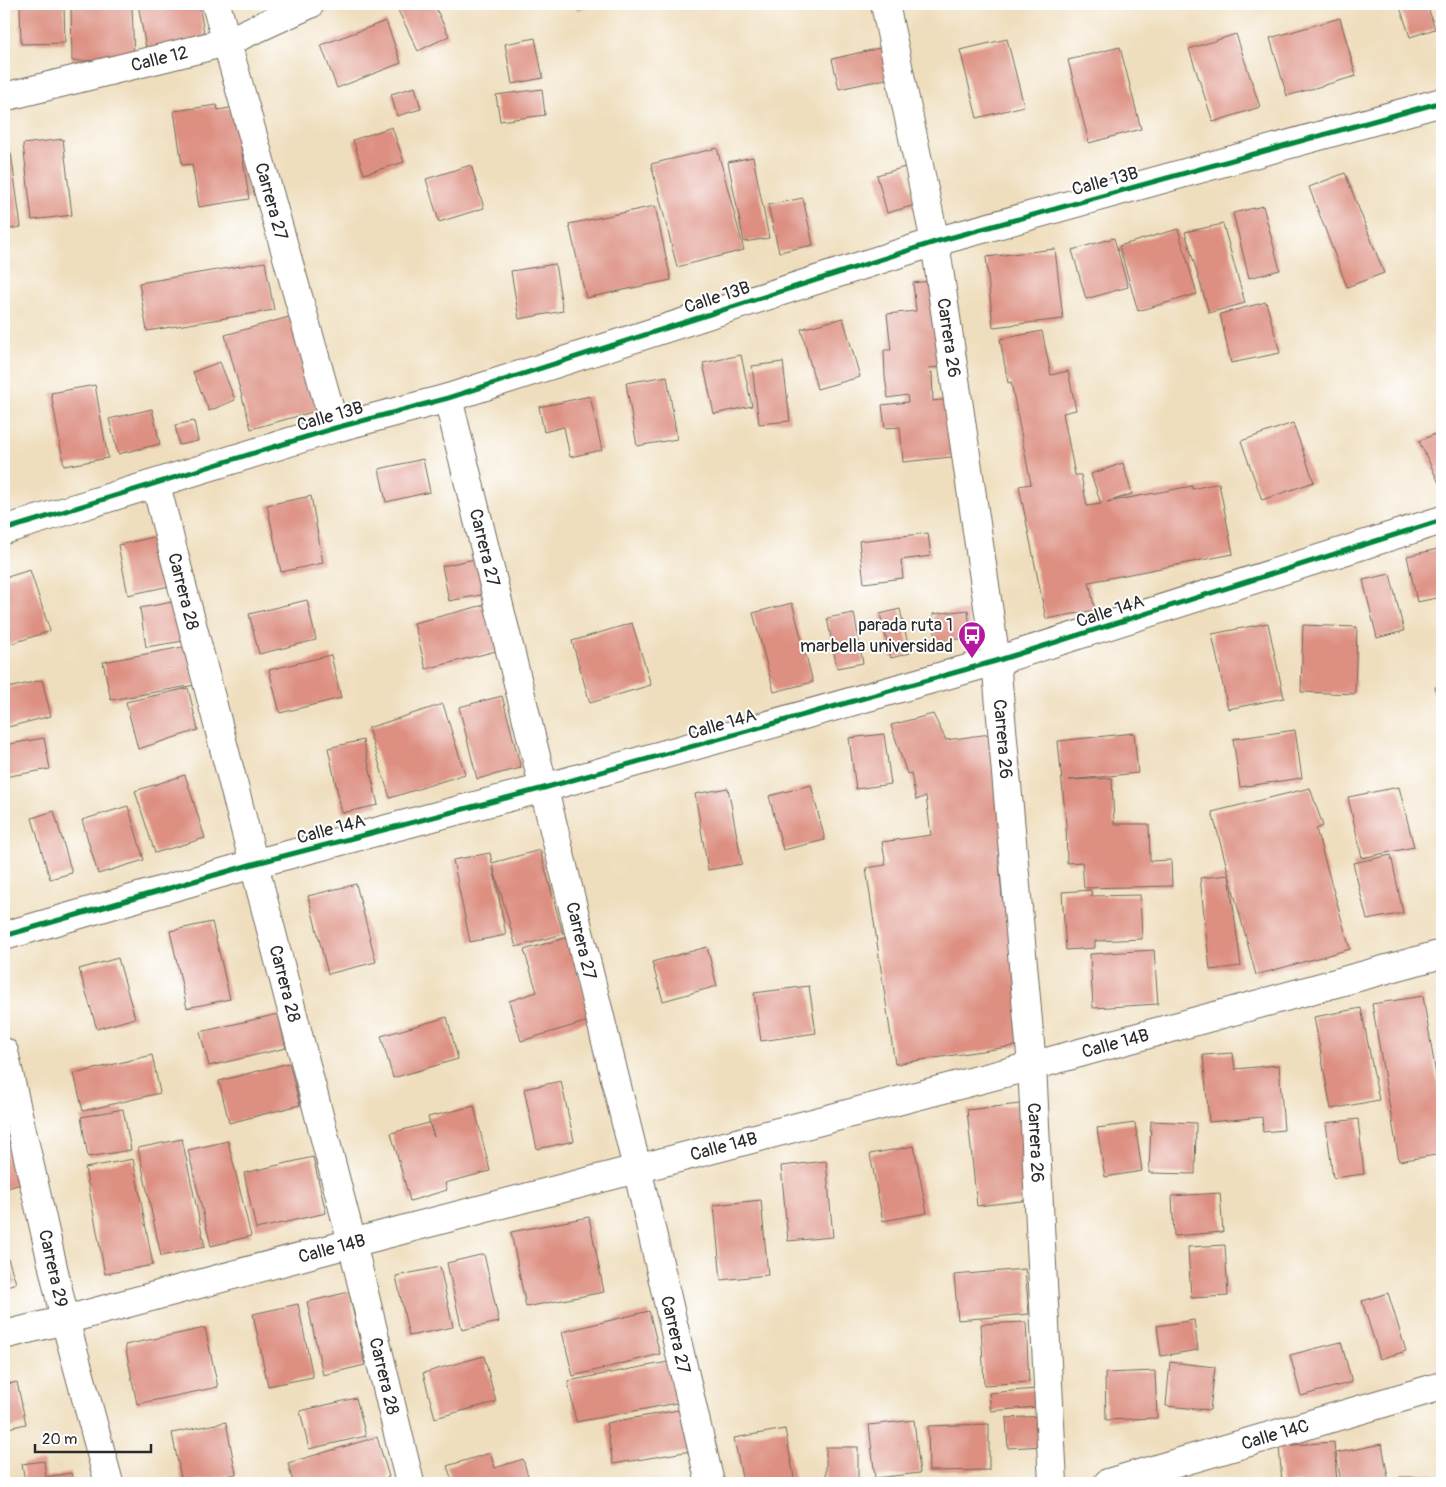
<svg xmlns="http://www.w3.org/2000/svg" width="1446" height="1487" viewBox="0 0 1446 1487" font-family="Pangolin,sans-serif">
<style>
.building{fill:#dd8f81}
.lines{fill:none;stroke-linecap:round;stroke-linejoin:round}
.minor-casing{stroke:#706a5e;stroke-width:30}
.minor{stroke:#fff;stroke-width:28}
.cycleway-casing{stroke:#fff;stroke-width:8}
.cycleway{stroke:#00873e;stroke-width:5}
.labels{text-anchor:middle;stroke-width:4;stroke-linejoin:round;paint-order:stroke}
.street-label{font-size:18px;fill:#2b2b2b;stroke:#fff}
.poi-label{font-size:18px;fill:#2b2b2b;stroke:#fff;text-anchor:end}
</style>
<rect width="100%" height="100%" fill="#fff"/>
<filter id="ink" filterUnits="userSpaceOnUse"><feTurbulence type="fractalNoise" baseFrequency=".02" numOctaves="2"/><feDisplacementMap in="SourceGraphic" scale="10" xChannelSelector="R" yChannelSelector="G"/><feConvolveMatrix kernelMatrix="1 2 1 2 8 2 1 2 1" color-interpolation-filters="sRGB"/></filter>
<filter id="wash" filterUnits="userSpaceOnUse"><feTurbulence type="fractalNoise" baseFrequency=".0096" numOctaves="4" result="noise"/><feDisplacementMap in="SourceGraphic" scale="20" xChannelSelector="R" yChannelSelector="G"/><feGaussianBlur stdDeviation="1.12" result="paint"/><feColorMatrix in="noise" values="0 0 0 0 0 0 0 0 0 0 0 0 0 0 0 0 0 1.4 0 .05"/><feComposite in="paint" operator="in"/></filter>
<g filter="url(#wash)">
<rect width="100%" height="100%" fill="#efdebd"/>
<g id="blocks">
<g class="building">
<polygon points="20,4 64,4 65,43 21,44"/>
<polygon points="71,4 132,4 134,60 72,61"/>
<polygon points="138,4 199,4 206,44 147,54"/>
<polygon points="395,4 434,4 449,36 418,51"/>
<polygon points="575,4 597,4 577,10"/>
<polygon points="1399,4 1427,4 1435,29 1410,37"/>
<polygon points="1340,18 1356,76 1287,96 1270,38"/>
<polygon points="386,21 401,63 337,88 321,45"/>
<polygon points="1236,34 1260,107 1213,122 1189,49"/>
<polygon points="535,38 543,78 512,84 505,44"/>
<polygon points="1007,39 1024,106 977,118 960,50"/>
<polygon points="893,45 900,76 839,89 832,59"/>
<polygon points="1120,47 1141,129 1089,143 1068,60"/>
<polygon points="415,87 421,109 397,116 391,94"/>
<polygon points="542,89 545,115 500,121 496,95"/>
<polygon points="217,105 218,110 235,107 249,199 199,207 192,164 182,165 174,111"/>
<polygon points="392,127 404,162 364,174 353,140"/>
<polygon points="1438,134 1442,134 1442,150 1441,150"/>
<polygon points="63,139 72,215 32,220 23,144"/>
<polygon points="717,148 744,250 677,267 651,164"/>
<polygon points="11,153 21,227 4,230 4,154"/>
<polygon points="753,157 769,238 744,242 728,162"/>
<polygon points="471,165 484,208 439,222 426,179"/>
<polygon points="905,167 915,205 887,213 877,175"/>
<polygon points="1345,173 1384,273 1347,287 1309,187"/>
<polygon points="803,198 813,245 779,252 768,205"/>
<polygon points="655,206 671,280 586,298 569,224"/>
<polygon points="1263,206 1280,270 1249,278 1233,213"/>
<polygon points="1223,224 1245,303 1209,313 1185,232"/>
<polygon points="1178,229 1197,294 1138,311 1119,246"/>
<polygon points="1114,238 1128,287 1086,299 1072,250"/>
<polygon points="1055,249 1063,319 993,327 986,257"/>
<polygon points="265,262 274,310 147,331 139,283"/>
<polygon points="555,264 563,311 519,319 511,271"/>
<polygon points="939,280 951,366 929,368 930,373 932,372 933,401 956,398 961,456 903,462 900,427 885,428 882,405 908,402 907,395 888,398 885,377 884,350 891,350 887,314 916,311 913,283"/>
<polygon points="1266,302 1280,353 1231,363 1220,314"/>
<polygon points="296,315 323,409 251,429 225,335"/>
<polygon points="843,318 860,377 817,389 801,329"/>
<polygon points="1042,331 1051,375 1068,371 1076,410 1063,413 1075,475 1081,475 1087,506 1101,504 1091,474 1123,463 1132,494 1107,502 1192,486 1192,489 1219,483 1233,554 1089,582 1095,610 1046,619 1019,486 1031,484 1011,382 1008,383 1000,339"/>
<polygon points="741,355 752,406 714,414 703,363"/>
<polygon points="220,362 235,400 209,411 193,372"/>
<polygon points="783,362 790,421 759,424 752,366"/>
<polygon points="667,376 677,439 637,446 626,383"/>
<polygon points="95,385 108,458 64,466 51,393"/>
<polygon points="590,396 602,450 570,457 564,427 544,432 539,407"/>
<polygon points="152,409 160,444 118,454 109,419"/>
<polygon points="194,421 198,441 179,445 175,425"/>
<polygon points="1293,423 1314,482 1262,500 1241,441"/>
<polygon points="1442,431 1442,484 1440,485 1419,441"/>
<polygon points="423,459 430,492 386,502 379,469"/>
<polygon points="311,496 323,563 281,572 267,505"/>
<polygon points="928,533 931,556 901,560 903,578 864,583 859,541"/>
<polygon points="163,535 174,585 128,595 118,545"/>
<polygon points="1442,548 1442,597 1417,602 1407,556"/>
<polygon points="479,558 486,594 449,601 442,566"/>
<polygon points="30,570 50,631 4,646 4,578"/>
<polygon points="1390,574 1404,631 1377,638 1363,580"/>
<polygon points="307,600 316,640 259,654 249,614"/>
<polygon points="178,601 184,641 146,647 140,608"/>
<polygon points="792,603 813,682 774,692 753,613"/>
<polygon points="488,604 500,650 426,669 414,623"/>
<polygon points="900,609 910,653 891,658 880,614"/>
<polygon points="968,610 971,638 936,641 933,614"/>
<polygon points="854,613 863,663 837,668 827,618"/>
<polygon points="632,623 651,685 590,703 572,641"/>
<polygon points="1268,623 1284,698 1228,709 1212,634"/>
<polygon points="1303,625 1357,627 1355,694 1301,692"/>
<polygon points="188,646 195,685 111,700 103,662"/>
<polygon points="331,655 341,698 280,713 269,670"/>
<polygon points="42,680 51,716 4,728 4,689"/>
<polygon points="1442,685 1442,721 1441,721 1435,687"/>
<polygon points="188,688 198,730 138,749 126,702"/>
<polygon points="502,696 521,768 477,779 459,707"/>
<polygon points="443,704 465,774 390,798 368,728"/>
<polygon points="933,714 946,740 990,734 1007,847 998,848 1002,898 1007,897 1028,1044 895,1064 866,868 886,865 882,842 931,835 926,796 916,800 911,773 907,774 891,725"/>
<polygon points="1295,730 1302,778 1240,787 1233,739"/>
<polygon points="1134,733 1138,773 1069,780 1112,778 1114,824 1149,824 1150,861 1171,860 1172,886 1084,888 1082,862 1067,863 1066,824 1058,741"/>
<polygon points="884,734 891,784 856,789 849,738"/>
<polygon points="44,738 50,769 4,777 4,745"/>
<polygon points="363,740 378,805 342,813 328,748"/>
<polygon points="185,775 205,838 155,853 135,791"/>
<polygon points="811,785 825,840 783,850 769,796"/>
<polygon points="1399,787 1414,847 1362,858 1348,797"/>
<polygon points="728,788 742,864 708,870 695,794"/>
<polygon points="1310,788 1323,826 1316,829 1350,949 1256,975 1212,812"/>
<polygon points="128,806 144,860 98,874 82,820"/>
<polygon points="54,811 72,873 50,879 32,818"/>
<polygon points="540,850 563,934 516,947 493,866 506,935 470,942 453,860 490,853 492,863"/>
<polygon points="1391,855 1403,913 1367,920 1353,863"/>
<polygon points="1229,875 1241,966 1210,970 1200,878"/>
<polygon points="356,884 376,962 328,974 308,896"/>
<polygon points="1091,890 1092,896 1140,895 1142,939 1095,941 1095,948 1066,950 1062,892"/>
<polygon points="212,922 230,999 187,1008 170,931"/>
<polygon points="568,937 592,1020 521,1041 509,1001 537,992 524,950"/>
<polygon points="707,947 717,986 663,1001 652,962"/>
<polygon points="1154,950 1158,1004 1093,1008 1090,954"/>
<polygon points="118,958 135,1018 97,1029 79,969"/>
<polygon points="809,986 816,1033 761,1041 754,993"/>
<polygon points="1423,996 1442,1111 1442,1154 1399,1161 1372,1004"/>
<polygon points="1361,1008 1379,1100 1331,1109 1314,1017"/>
<polygon points="278,1014 286,1048 209,1066 200,1032"/>
<polygon points="447,1017 458,1059 393,1078 381,1036"/>
<polygon points="1233,1053 1235,1069 1279,1065 1284,1130 1263,1132 1262,1117 1209,1122 1203,1055"/>
<polygon points="152,1055 160,1093 83,1111 74,1074"/>
<polygon points="289,1063 300,1105 229,1123 219,1081"/>
<polygon points="561,1081 574,1141 537,1149 524,1089"/>
<polygon points="1020,1104 1030,1200 977,1206 967,1110"/>
<polygon points="474,1106 490,1171 445,1183 447,1190 410,1201 391,1133 429,1123 434,1137 428,1117"/>
<polygon points="4,1109 25,1183 4,1189"/>
<polygon points="123,1109 131,1150 88,1157 81,1117"/>
<polygon points="1358,1119 1364,1174 1333,1178 1326,1123"/>
<polygon points="1151,1121 1196,1123 1195,1174 1149,1173"/>
<polygon points="1135,1123 1142,1171 1105,1177 1097,1128"/>
<polygon points="182,1139 205,1247 161,1256 138,1148"/>
<polygon points="228,1141 251,1236 211,1246 188,1150"/>
<polygon points="914,1146 927,1213 883,1221 870,1154"/>
<polygon points="313,1157 326,1213 256,1229 244,1173"/>
<polygon points="133,1159 153,1265 105,1274 85,1168"/>
<polygon points="826,1161 833,1237 788,1241 781,1166"/>
<polygon points="1220,1193 1223,1232 1174,1236 1172,1196"/>
<polygon points="761,1200 768,1275 721,1280 714,1205"/>
<polygon points="589,1217 604,1292 526,1307 511,1232"/>
<polygon points="1225,1245 1228,1296 1191,1298 1188,1247"/>
<polygon points="4,1246 16,1283 4,1287"/>
<polygon points="484,1254 499,1322 462,1330 447,1263"/>
<polygon points="440,1267 453,1327 409,1336 396,1276"/>
<polygon points="1025,1269 1029,1314 958,1320 954,1275"/>
<polygon points="349,1292 365,1365 323,1375 307,1302"/>
<polygon points="1388,1293 1406,1351 1380,1359 1362,1301"/>
<polygon points="298,1304 313,1377 268,1386 253,1314"/>
<polygon points="649,1311 660,1354 573,1376 562,1332"/>
<polygon points="1194,1320 1198,1350 1161,1356 1157,1326"/>
<polygon points="1026,1322 1029,1382 984,1385 981,1324"/>
<polygon points="205,1328 218,1387 137,1404 125,1345"/>
<polygon points="1341,1342 1352,1382 1301,1396 1290,1355"/>
<polygon points="484,1356 496,1402 435,1418 423,1373"/>
<polygon points="668,1362 677,1403 576,1422 568,1381"/>
<polygon points="1170,1362 1215,1367 1210,1410 1166,1406"/>
<polygon points="1155,1371 1157,1418 1106,1420 1105,1373"/>
<polygon points="17,1382 26,1424 4,1429 4,1385"/>
<polygon points="1035,1389 1037,1407 991,1411 989,1393"/>
<polygon points="356,1398 366,1436 309,1449 300,1411"/>
<polygon points="684,1409 691,1451 613,1464 606,1423"/>
<polygon points="1043,1416 1044,1446 1008,1448 1006,1418"/>
<polygon points="914,1420 920,1473 875,1478 869,1425"/>
<polygon points="226,1422 236,1474 182,1483 172,1433"/>
<polygon points="989,1424 989,1470 929,1471 928,1426"/>
<polygon points="785,1429 795,1483 743,1483 734,1438"/>
<polygon points="377,1437 389,1477 368,1483 293,1483 288,1463"/>
<polygon points="1334,1442 1337,1483 1282,1483 1279,1446"/>
<polygon points="1382,1444 1389,1483 1341,1483 1336,1453"/>
<rect x="826" y="1447" width="32" height="36"/>
<polygon points="490,1453 495,1468 523,1459 530,1483 453,1483 447,1466"/>
<polygon points="44,1461 46,1477 71,1473 73,1483 18,1483 25,1481 22,1464"/>
<rect x="1400" y="1477" width="42" height="6"/>
</g>
</g>
</g>
<g filter="url(#ink)">
<use href="#blocks" fill-opacity="0" stroke="#706a5e" stroke-width="1"/>
<g class="lines">
<g class="minor-casing">
<g id="minor">
<path id="s1" d="M 216,4 L 335,428"/>
<path id="s2" d="M 885,4 L 935,242 L 996,661 L 1032,1066 L 1053,1483"/>
<path id="s3" d="M 4,97 L 227,42 L 310,4"/>
<path id="s4" d="M 448,398 L 637,1168 L 710,1483"/>
<path id="s5" d="M 156,485 L 352,1243 L 410,1483"/>
<polyline points="4,530 335,428 448,398 935,242 1442,102"/>
<polyline points="4,936 253,864 544,788 996,661 1442,520"/>
<path id="s6" d="M 4,1052 L 65,1320 L 109,1483"/>
<path id="s7" d="M 4,1335 L 65,1320 L 352,1243 L 1032,1066 L 1442,954"/>
<path id="s8" d="M 1108,1483 L 1442,1386"/>
</g>
</g>
<use href="#minor" class="minor"/>
<g class="cycleway-casing">
<g id="cycleway">
<polyline points="4,530 335,428 448,398 935,242 1442,102"/>
<polyline points="4,936 253,864 544,788 996,661 1442,520"/>
</g>
</g>
<use href="#cycleway" class="cycleway"/>
</g>
</g>
<defs>
<g id="bus-pin" transform="scale(1.4375)"><path d="M0 17L-7.5 6A9.5 9.5 0 1 1 7.5 6Z" fill="#b5179e" stroke="#fff"/><path d="M-5-6H5V4H4V6H2V4H-2V6H-4V4H-5ZM-3.5-4V0h7V-4ZM-3.5 1.2v1.5H-2V1.2ZM2 1.2v1.5H3.5V1.2Z" fill="#fff"/></g>
</defs>
<g fill-rule="evenodd">
<use href="#bus-pin" x="972" y="635"/>
</g>
<g class="labels">
<g class="street-label">
<text dy="6" stroke="none"><textPath href="#s3" startOffset="160">Calle 12</textPath></text>
<text transform="translate(1105 181) rotate(-15)" y="6">Calle 13B</text>
<text dy="6" stroke="none"><textPath href="#s1" startOffset="205">Carrera 27</textPath></text>
<text transform="translate(717 297) rotate(-18)" y="6">Calle 13B</text>
<text dy="6" stroke="none"><textPath href="#s2" startOffset="340">Carrera 26</textPath></text>
<text transform="translate(330 416) rotate(-16)" y="6">Calle 13B</text>
<text dy="6" stroke="none"><textPath href="#s4" startOffset="154">Carrera 27</textPath></text>
<text dy="6" stroke="none"><textPath href="#s5" startOffset="110">Carrera 28</textPath></text>
<text transform="translate(1110 611) rotate(-18)" y="6">Calle 14A</text>
<text transform="translate(722 724) rotate(-16)" y="6">Calle 14A</text>
<text dy="6" stroke="none"><textPath href="#s2" startOffset="745">Carrera 26</textPath></text>
<text transform="translate(331 829) rotate(-15)" y="6">Calle 14A</text>
<text dy="6" stroke="none"><textPath href="#s4" startOffset="559">Carrera 27</textPath></text>
<text dy="6" stroke="none"><textPath href="#s5" startOffset="515">Carrera 28</textPath></text>
<text dy="6" stroke="none"><textPath href="#s7" startOffset="1149">Calle 14B</textPath></text>
<text dy="6" stroke="none"><textPath href="#s2" startOffset="1150">Carrera 26</textPath></text>
<text dy="6" stroke="none"><textPath href="#s7" startOffset="744">Calle 14B</textPath></text>
<text dy="6" stroke="none"><textPath href="#s7" startOffset="339">Calle 14B</textPath></text>
<text dy="6" stroke="none"><textPath href="#s6" startOffset="222">Carrera 29</textPath></text>
<text dy="6" stroke="none"><textPath href="#s4" startOffset="964">Carrera 27</textPath></text>
<text dy="6" stroke="none"><textPath href="#s5" startOffset="920">Carrera 28</textPath></text>
<text dy="6" stroke="none"><textPath href="#s8" startOffset="174">Calle 14C</textPath></text>
</g>
<g class="poi-label">
<text x="953" y="631">parada ruta 1<tspan x="953" dy="21">marbella universidad</tspan></text>
</g>
</g>
<rect width="1446" height="1487" fill="none" stroke="#fff" stroke-width="20"/>
<path d="M35 1444v8h116v-8" fill="none" stroke="#2b2b2b" stroke-width="2.5"/>
<text x="42" y="1444" font-size="15" fill="#2b2b2b" stroke="#ffffff" stroke-width="4" paint-order="stroke">20 m</text>
</svg>
